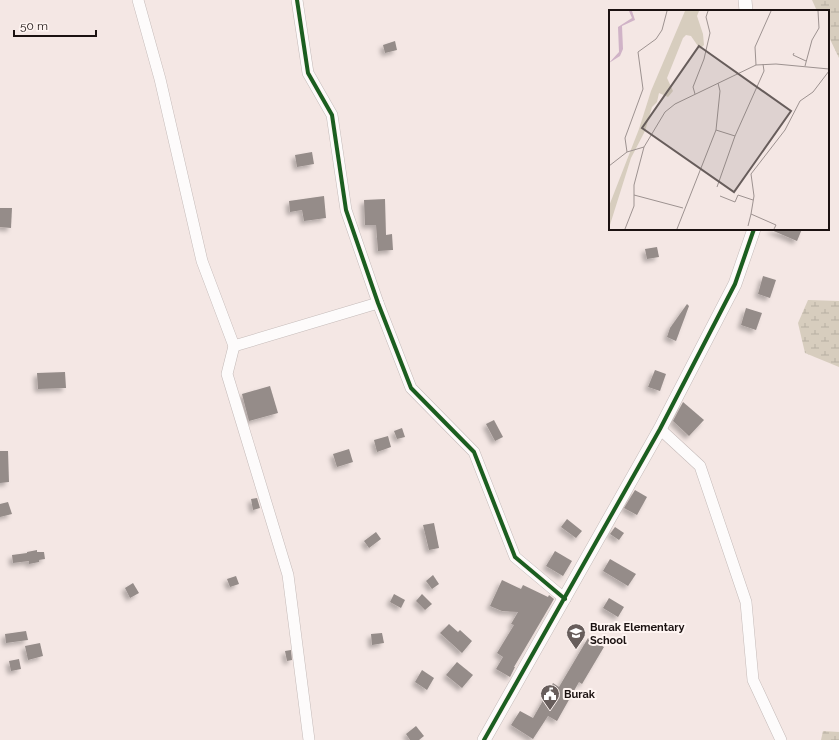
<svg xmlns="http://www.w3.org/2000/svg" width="839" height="740" viewBox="0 0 839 740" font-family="Raleway,sans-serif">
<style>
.wetland{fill:url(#wetland-marsh)}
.building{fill:#958c89;filter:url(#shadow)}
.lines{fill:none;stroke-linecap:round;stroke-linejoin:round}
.minor-casing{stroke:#c4bab8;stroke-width:12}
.tertiary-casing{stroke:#c4bab8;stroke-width:14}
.minor{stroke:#fdfbfb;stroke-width:11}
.tertiary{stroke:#fdfbfb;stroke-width:13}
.cycleway-casing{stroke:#fef4f1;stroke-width:6}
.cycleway{stroke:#1b5e20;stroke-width:4}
.labels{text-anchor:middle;stroke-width:4;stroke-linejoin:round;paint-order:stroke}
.poi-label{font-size:11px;font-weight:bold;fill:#1b1211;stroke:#fef4f1;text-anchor:start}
.inset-road{fill:none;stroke:#9d9290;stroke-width:1}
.view{fill:#675d5b;fill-opacity:0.15;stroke:#675d5b;stroke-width:2}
.inset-edge{fill:none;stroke:#1b1211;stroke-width:2}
</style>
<defs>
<pattern id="wetland-marsh" width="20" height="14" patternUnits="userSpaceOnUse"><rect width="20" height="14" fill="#d7cdbe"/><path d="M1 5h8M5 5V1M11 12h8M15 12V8" fill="none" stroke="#b8afa2"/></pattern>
<filter id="shadow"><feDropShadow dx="-3.5" dy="3.5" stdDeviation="2" flood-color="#0004"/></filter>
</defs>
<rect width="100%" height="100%" fill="#f4e7e4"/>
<g class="wetland">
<polygon points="812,0 839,0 839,58 828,35 828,11 817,11"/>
<polygon points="808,300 839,301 839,367 805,353 798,323"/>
<polygon points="823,731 839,732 839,740 821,740"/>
</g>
<g class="building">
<polygon points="395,41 397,50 385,53 383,45"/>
<polygon points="312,152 314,164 297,167 295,155"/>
<polygon points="324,196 326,218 304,221 302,210 290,212 289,201"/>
<polygon points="385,199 386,235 392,234 393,250 378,251 376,225 365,225 364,200"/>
<polygon points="0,208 12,208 11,228 0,227"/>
<polygon points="769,229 802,229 797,241"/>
<polygon points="657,247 659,257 647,259 645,249"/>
<polygon points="763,276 776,280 770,298 758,294"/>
<polygon points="687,304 689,306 676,341 667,337 670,328"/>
<polygon points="746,308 762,313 756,330 741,325"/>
<polygon points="655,370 666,374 660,391 648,387"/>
<polygon points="65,372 66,388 38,389 37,373"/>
<polygon points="270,386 278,413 249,421 242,394"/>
<polygon points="683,402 704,420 689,436 673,421"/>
<polygon points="494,420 503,437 495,441 486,424"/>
<polygon points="402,428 405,437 397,439 394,431"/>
<polygon points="388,436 391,447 377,452 374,440"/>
<polygon points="349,449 353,462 337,467 333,454"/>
<polygon points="0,451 8,451 9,482 0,483"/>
<polygon points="635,490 647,497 637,515 624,508"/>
<polygon points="257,498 260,508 253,510 251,499"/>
<polygon points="8,502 12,514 0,517 0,504"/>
<polygon points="567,519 582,531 576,538 561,527"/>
<polygon points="434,523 439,548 429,550 423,525"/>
<polygon points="615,527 624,533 619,540 610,534"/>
<polygon points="376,532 381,539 369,548 364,541"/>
<polygon points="37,550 37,552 44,552 45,559 39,560 39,562 29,564 29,561 13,563 12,555 27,553 27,552"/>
<polygon points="555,551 572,561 563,576 546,566"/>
<polygon points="610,559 636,574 628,586 603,571"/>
<polygon points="433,575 439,584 432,589 426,581"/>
<polygon points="236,576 239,584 230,587 227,579"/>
<polygon points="502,580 521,589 523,585 548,597 549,595 554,599 514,667 515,667 510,677 496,669 503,657 497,653 514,625 511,624 518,612 502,611 490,606"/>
<polygon points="133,583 139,593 130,598 125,588"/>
<polygon points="394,594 405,600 401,608 390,602"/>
<polygon points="422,594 432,604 425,610 416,601"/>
<polygon points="609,598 624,607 618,617 603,608"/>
<polygon points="449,624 458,632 460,630 472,641 462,653 440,633"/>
<polygon points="26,631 28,640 6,643 5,634"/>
<polygon points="382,633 384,643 372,645 371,634"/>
<polygon points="588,638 604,647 582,684 579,682 557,721 548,716 533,739 511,725 520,711 533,718 553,683 559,687"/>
<polygon points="40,643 43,656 28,660 25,646"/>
<polygon points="291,650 292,660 287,661 285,651"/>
<polygon points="19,659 21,669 11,671 9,661"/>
<polygon points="457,662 473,675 462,688 446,675"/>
<polygon points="422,670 434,678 427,690 415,682"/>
<polygon points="416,726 424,736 419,740 410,740 406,734"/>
</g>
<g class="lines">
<g class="minor-casing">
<g id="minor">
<polyline points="138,0 160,79 202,261 234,346 378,303"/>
<polyline points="297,0 308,73 332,115 346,210 378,303 411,388 474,452 515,557 565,599"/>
<polyline points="234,346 227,374 288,575 309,740"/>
<polyline points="660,429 700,466 746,602 753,680 781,740"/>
</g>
</g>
<g class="tertiary-casing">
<g id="tertiary">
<polyline points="745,0 746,11"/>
<polyline points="484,740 660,429 735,284 754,229"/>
</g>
</g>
<use href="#minor" class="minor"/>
<use href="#tertiary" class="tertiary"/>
<g class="cycleway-casing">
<g id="cycleway">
<polyline points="297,0 308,73 332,115 346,210 378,303 411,388 474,452 515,557 565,599"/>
<polyline points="484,740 660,429 735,284 754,229"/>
</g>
</g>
<use href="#cycleway" class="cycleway"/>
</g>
<defs>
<g id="school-pin" transform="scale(1)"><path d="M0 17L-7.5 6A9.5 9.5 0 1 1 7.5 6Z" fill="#675d5b" stroke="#fef4f1"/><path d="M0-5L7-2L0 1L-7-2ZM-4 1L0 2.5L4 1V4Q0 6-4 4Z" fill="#fff"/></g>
<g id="civic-pin" transform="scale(1)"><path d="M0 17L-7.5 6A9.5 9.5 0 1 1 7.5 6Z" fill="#675d5b" stroke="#fef4f1"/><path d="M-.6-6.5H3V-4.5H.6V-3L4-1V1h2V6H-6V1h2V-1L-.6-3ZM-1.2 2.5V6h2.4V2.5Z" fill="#fff"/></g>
</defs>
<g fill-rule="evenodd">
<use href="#school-pin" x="576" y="633"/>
<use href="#civic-pin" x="550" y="694"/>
</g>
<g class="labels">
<g class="poi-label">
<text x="590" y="631">Burak Elementary<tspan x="590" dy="13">School</tspan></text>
<text x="564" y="698">Burak</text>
</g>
</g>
<g transform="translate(609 10)">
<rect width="220" height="220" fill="#f4e7e4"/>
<path d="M 76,1 L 90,1 L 88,6 L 94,24 L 95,35 L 91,39 L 82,26 L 77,25 L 74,28 L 58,68 L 64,81 L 59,87 L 50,83 L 48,92 L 43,97 L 36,121 L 22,148 L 0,218 L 0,196 L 30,119 L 42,81 Z" fill="#d7cdbe"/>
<path d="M 20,1 L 23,1 L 26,10 L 13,16 L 14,39 L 11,46 L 0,53 L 10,42 L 9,17 L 23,8 Z" fill="#d0b3c7"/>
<path class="inset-road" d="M 185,43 L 184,45 L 197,51M 147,55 L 146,37 L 162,1M 196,56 L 203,30 L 210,18 L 209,1M 86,84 L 84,77 L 95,49 L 101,23 L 97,7 L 99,1M 107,120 L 126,126 L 108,177M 126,126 L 155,61 L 154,54M 18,142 L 16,128 L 34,79 L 29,42 L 47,29 L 53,20 L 58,1M 0,156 L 18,142 L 35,137 L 56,102 L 66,94 L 147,55 L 167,54 L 220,59M 25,185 L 74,198M 111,186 L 126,192 L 129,185 L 144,190M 139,216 L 142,204M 16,219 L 25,196 L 25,175 L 35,137M 68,219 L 107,120 L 111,81 L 109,73M 165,219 L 167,215 L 142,204 L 145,186 L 142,164 L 176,120 L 191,91 L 204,82 L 220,61"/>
<path class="view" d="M 90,36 L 182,101 L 125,182 L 33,118 Z"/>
<rect width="220" height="220" class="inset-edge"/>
</g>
<path d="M14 30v6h82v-6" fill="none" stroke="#1b1211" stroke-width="2"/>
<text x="20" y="30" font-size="12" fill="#1b1211" stroke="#fef4f1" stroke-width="3" paint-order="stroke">50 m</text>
</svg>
